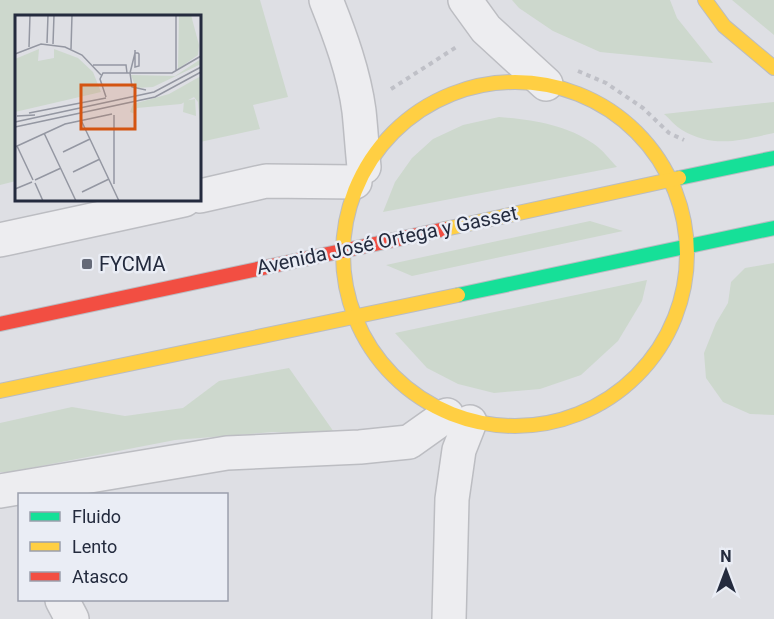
<svg xmlns="http://www.w3.org/2000/svg" width="774" height="619" viewBox="0 0 774 619" font-family="Roboto,sans-serif">
<style>
.green{fill:#cdd8cd}
.lines{fill:none;stroke-linecap:round;stroke-linejoin:round}
.street-casing{stroke:#bcbdc2;stroke-width:36}
.fast-casing{stroke:#babcc2;stroke-width:16}
.slow-casing{stroke:#babcc2;stroke-width:16}
.jam-casing{stroke:#babcc2;stroke-width:16}
.path{stroke:#bfc0c7;stroke-width:4;stroke-dasharray:4.5 4.5;stroke-linecap:butt}
.street{stroke:#ededf0;stroke-width:33}
.fast{stroke:#16e098;stroke-width:14}
.slow{stroke:#ffcf43;stroke-width:14}
.jam{stroke:#f24e42;stroke-width:14}
.poi-dot{fill:#656a78;stroke:#eaedf5;stroke-width:2}
.labels{text-anchor:middle;stroke-width:5;stroke-linejoin:round;paint-order:stroke}
.street-label{font-size:20px;fill:#242b3e;stroke:#eaedf5}
.poi-label{font-size:20px;fill:#242b3e;stroke:#eaedf5;text-anchor:start}
.inset-road{fill:none;stroke:#9497a2;stroke-width:1.5}
.view{fill:#d45411;fill-opacity:0.15;stroke:#d45411;stroke-width:3}
.inset-edge{fill:none;stroke:#242b3e;stroke-width:3}
</style>
<rect width="100%" height="100%" fill="#dedfe4"/>
<g class="green">
<polygon points="0,0 260,0 288,97 253,105 260,129 200,142 200,16 16,16 16,181 0,185"/>
<polygon points="512,0 670,0 677,18 713,63 600,52 553,31 519,8"/>
<polygon points="732,0 774,0 774,35"/>
<path d="M 774,102 L 774,133 C 740,140 714,149 682,130 C 675,126 670,119 664,114 Z"/>
<path d="M 499,117 C 532,120 565,124 594,144 C 603,150 610,160 617,167 L 383,212 L 395,182 L 412,158 L 433,139 L 463,125 Z"/>
<polygon points="590,221 623,231 412,276 386,265"/>
<polygon points="774,263 774,415 750,414 723,402 706,378 704,353 716,323 728,303 731,282 745,268"/>
<polygon points="647,280 642,301 618,341 581,375 540,389 494,393 458,384 427,368 395,333"/>
<polygon points="289,368 336,435 274,432 175,440 10,472 0,472 0,423 72,407 125,416 183,408 219,381"/>
</g>
<g class="lines">
<g class="street-casing">
<g id="street">
<path d="M 326,0 C 340,35 354,73 359,111 C 361,130 362,148 364,167"/>
<polyline points="465,0 486,29 546,84"/>
<polyline points="200,196 266,181 355,182"/>
<polyline points="0,240 184,200"/>
<polyline points="0,491 227,453 360,447 409,442 447,415"/>
<polyline points="62,600 72,619"/>
<polyline points="449,619 452,499 459,450 470,422"/>
</g>
</g>
<g class="fast-casing">
<g id="fast">
<polyline points="679,178 774,158"/>
<polyline points="458,295 774,228"/>
</g>
</g>
<g class="slow-casing">
<g id="slow">
<polyline points="705,0 724,26 774,68"/>
<circle cx="515" cy="254" r="172"/>
<polyline points="445,229 679,178"/>
<polyline points="0,391 458,295"/>
</g>
</g>
<g class="jam-casing">
<polyline id="jam" points="0,324 445,229"/>
</g>
<g class="path">
<polyline points="578,71 606,83 643,108 669,133 684,140"/>
<polyline points="391,89 458,46"/>
</g>
<use href="#street" class="street"/>
<use href="#fast" class="fast"/>
<use href="#slow" class="slow"/>
<use href="#jam" class="jam"/>
</g>
<rect class="poi-dot" x="81" y="258" width="12" height="12" rx="3"/>
<g class="labels">
<g class="street-label">
<text transform="translate(387 240) rotate(-12)" y="7">Avenida José Ortega y Gasset</text>
</g>
<g class="poi-label">
<text x="99" y="271">FYCMA</text>
</g>
</g>
<g transform="translate(15 15)">
<rect width="186" height="186" fill="#dedfe4"/>
<path d="M 164,0 L 176,0 L 184,30 L 183,40 L 163,54 ZM 24,34 L 23,46 L 39,43 L 39,34 L 63,43 L 78,57 L 86,77 L 0,97 L 0,44 ZM 186,44 L 186,49 L 138,72 L 121,73 L 116,60 L 160,61 ZM 186,61 L 186,117 L 183,87 L 179,82 L 166,89 L 122,93 L 120,99 L 115,97 L 118,89 L 154,79 ZM 180,84 L 181,101 L 168,97 L 169,86 Z" fill="#cdd8cd"/>
<path class="inset-road" d="M 32,28 L 33,0M 38,29 L 39,0M 14,32 L 15,0M 56,34 L 57,0M 0,39 L 26,29 L 50,32 L 67,40 L 86,60M 78,50 L 111,50 L 112,58M 161,55 L 161,0M 115,58 L 120,38 L 123,38 L 124,39 L 124,51 L 120,52 L 120,35M 115,58 L 117,72 L 131,75M 91,82 L 85,64 L 88,58 L 157,58 L 186,41M 14,98 L 91,83M 2,101 L 20,100M 66,105 L 104,186M 0,107 L 139,77 L 186,52M 0,112 L 140,82 L 186,57M 29,118 L 61,186M 2,131 L 18,165M 0,132 L 50,109 L 97,99M 48,137 L 75,124M 58,157 L 85,144M 20,165 L 46,153M 20,168 L 28,186M 99,169 L 99,100M 0,174 L 17,167M 67,177 L 94,164"/>
<path class="view" d="M 66,70 L 120,70 L 120,114 L 66,114 Z"/>
<rect width="186" height="186" class="inset-edge"/>
</g>
<rect x="18" y="493" width="210" height="108" fill="#eaedf5" stroke="#9b9fac" stroke-width="1.5"/>
<rect x="30" y="512" width="30" height="9" fill="#16e098" stroke="#9b9fac" stroke-width="1.5"/>
<text x="72" y="523" font-size="18" fill="#242b3e">Fluido</text>
<rect x="30" y="542" width="30" height="9" fill="#ffcf43" stroke="#9b9fac" stroke-width="1.5"/>
<text x="72" y="553" font-size="18" fill="#242b3e">Lento</text>
<rect x="30" y="572" width="30" height="9" fill="#f24e42" stroke="#9b9fac" stroke-width="1.5"/>
<text x="72" y="583" font-size="18" fill="#242b3e">Atasco</text>
<g transform="translate(726 571)" stroke="#eaedf5" stroke-width="4.5" paint-order="stroke">
<path d="M0-4.5L10 22L0 15L-10 22Z" fill="#242b3e"/>
<text y="-9" font-size="16" font-weight="bold" text-anchor="middle" fill="#242b3e">N</text>
</g>
</svg>
